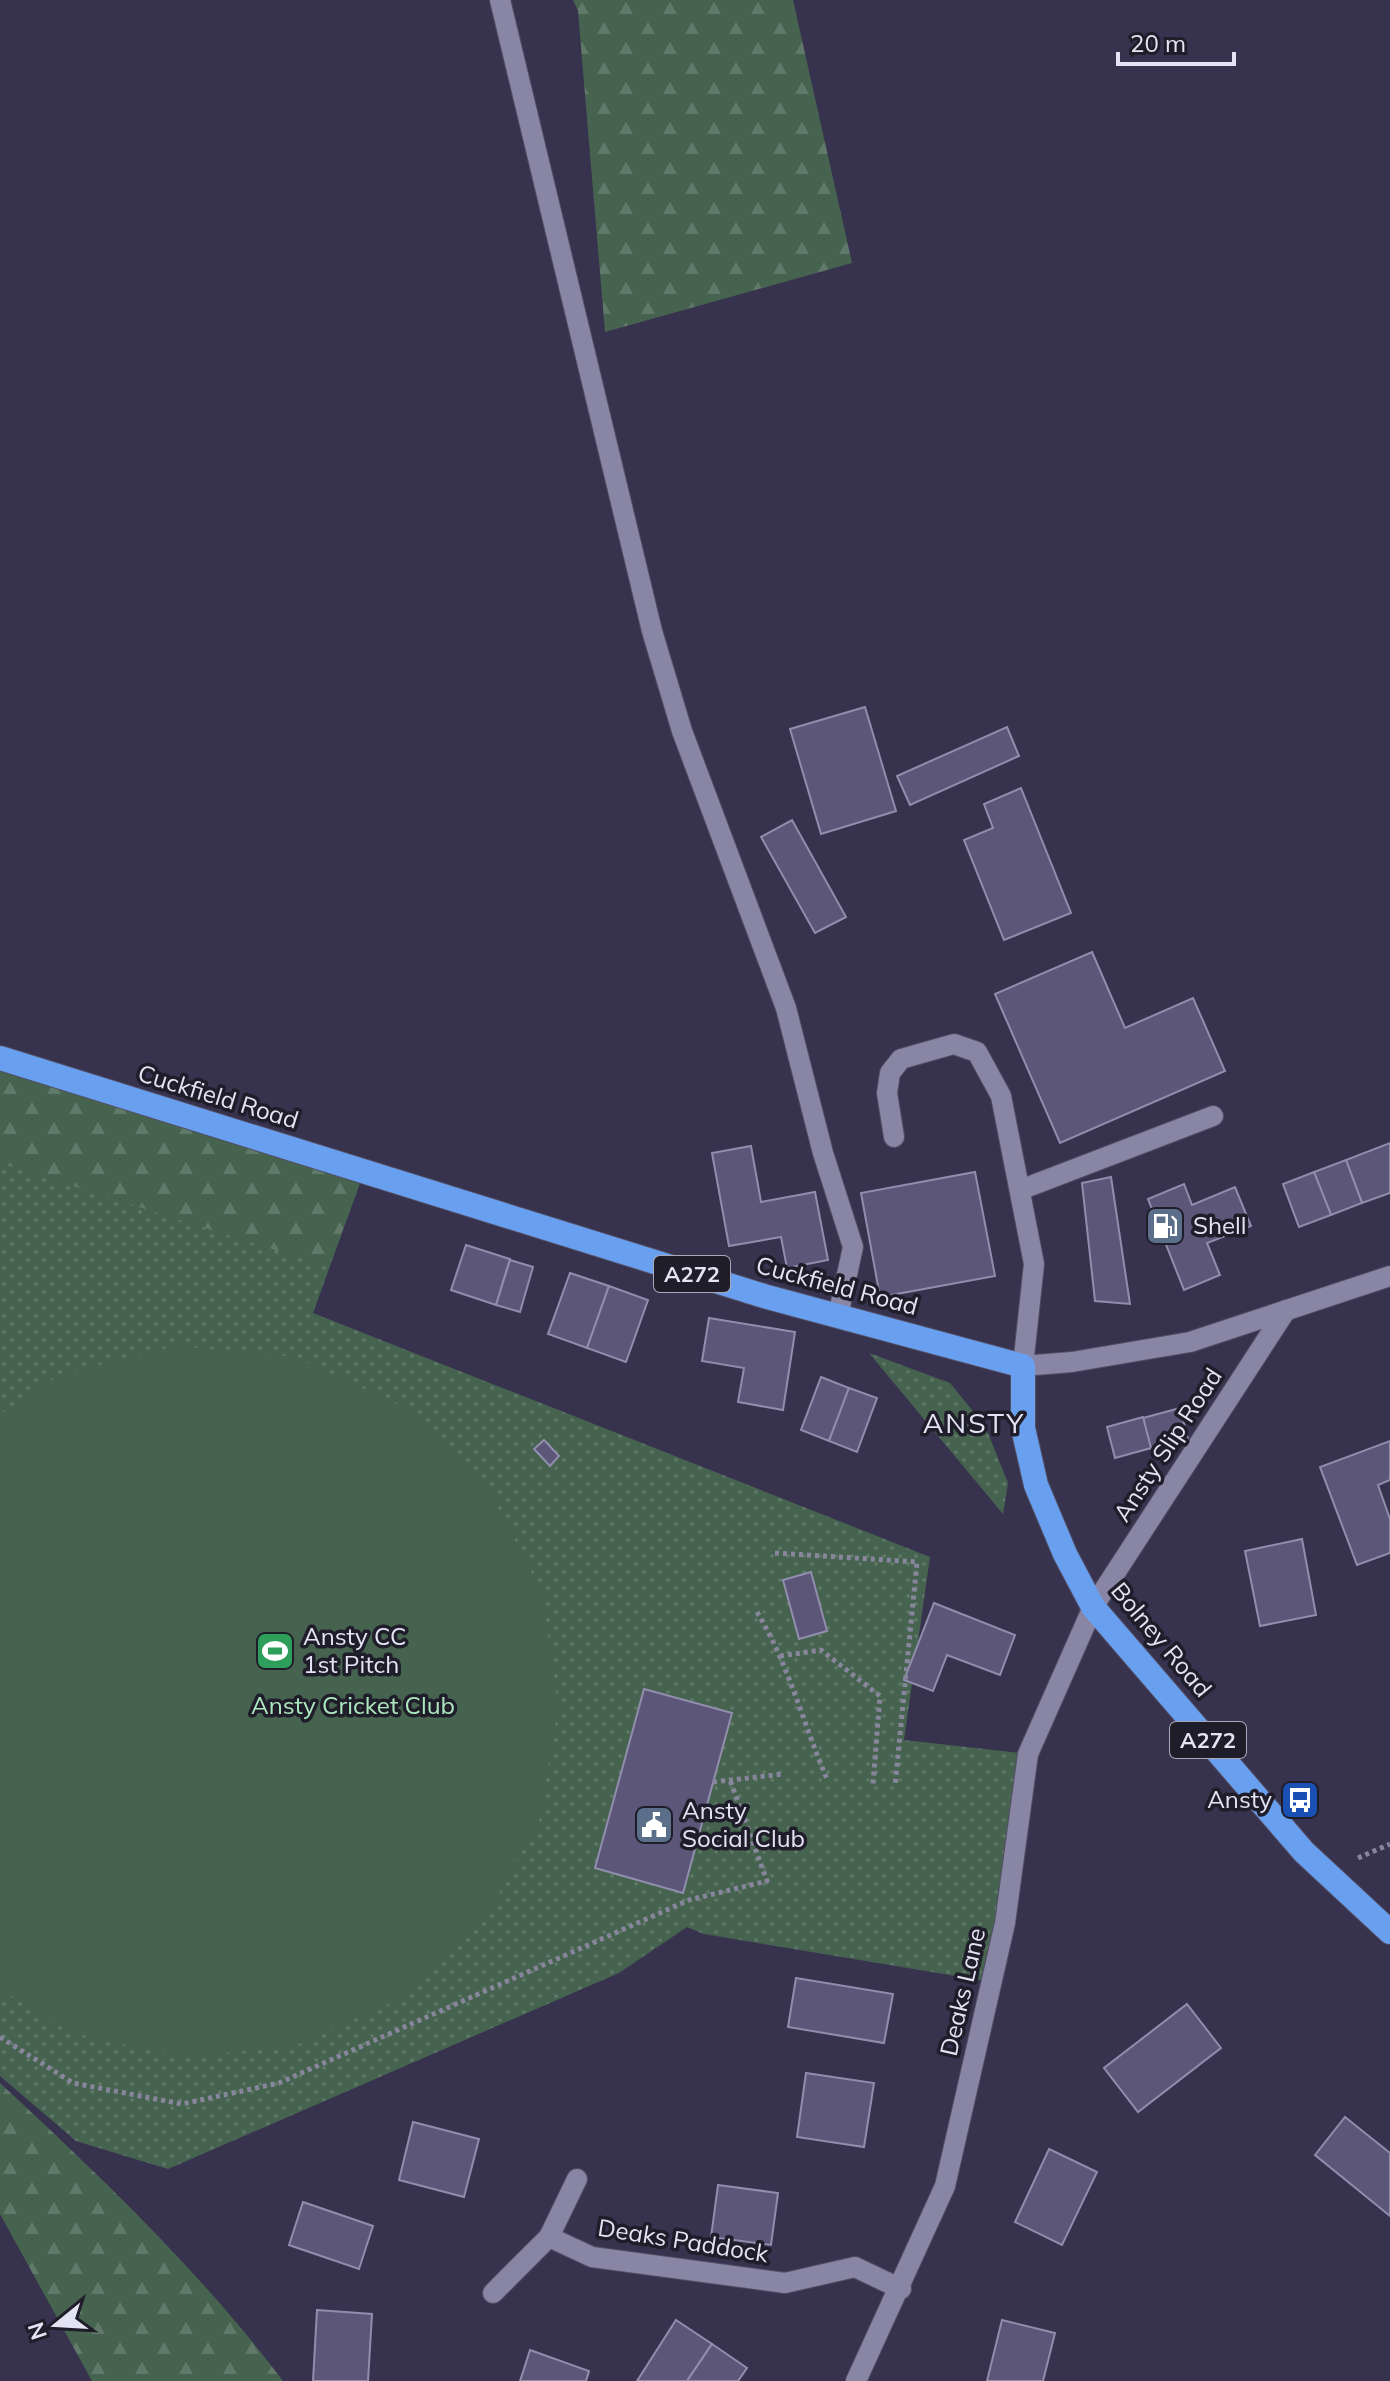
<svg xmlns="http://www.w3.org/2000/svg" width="1390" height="2381" viewBox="0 0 1390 2381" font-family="Mulish,sans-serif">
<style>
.grass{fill:url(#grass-dots)}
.forest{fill:url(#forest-firs)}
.pitch{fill:#46634f}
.building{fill:#5c5779;stroke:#918dac;stroke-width:2}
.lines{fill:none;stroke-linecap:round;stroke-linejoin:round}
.lane-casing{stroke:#524e65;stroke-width:22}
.street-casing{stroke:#524e65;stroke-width:22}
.secondary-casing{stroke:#524e65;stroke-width:22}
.highway-casing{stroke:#524e65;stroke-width:26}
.path{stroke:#88869c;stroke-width:5;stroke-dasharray:4 4;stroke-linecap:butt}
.lane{stroke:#8985a4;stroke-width:20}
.street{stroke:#8985a4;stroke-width:20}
.secondary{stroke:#8985a4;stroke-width:20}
.highway{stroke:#699fef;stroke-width:24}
.labels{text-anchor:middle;stroke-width:7;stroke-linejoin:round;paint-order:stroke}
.shield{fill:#1f1d29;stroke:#a9a8b7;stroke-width:2}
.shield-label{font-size:22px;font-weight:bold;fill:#e4e3f4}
.street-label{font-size:24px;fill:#e4e3f4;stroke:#1f1d29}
.poi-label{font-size:24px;fill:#e4e3f4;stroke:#1f1d29;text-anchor:start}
.park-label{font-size:24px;fill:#abe8be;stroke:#1f1d29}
.quarter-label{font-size:28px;letter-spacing:2px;fill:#e4e3f4;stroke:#1f1d29}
</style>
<defs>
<pattern id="grass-dots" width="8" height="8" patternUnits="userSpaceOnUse" patternTransform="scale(2)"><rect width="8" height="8" fill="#46634f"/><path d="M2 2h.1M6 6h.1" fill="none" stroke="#617969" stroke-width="1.8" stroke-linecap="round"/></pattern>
<pattern id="forest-firs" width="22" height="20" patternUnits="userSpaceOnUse" patternTransform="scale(2)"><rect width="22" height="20" fill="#46634f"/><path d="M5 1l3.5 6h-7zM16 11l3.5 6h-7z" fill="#617969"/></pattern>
</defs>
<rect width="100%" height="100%" fill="#37334e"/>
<g class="grass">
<polygon points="0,1058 364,1172 313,1313 930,1557 904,1740 1028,1754 992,1982 704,1934 687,1927 619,1973 168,2169 76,2141 0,2076"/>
<polygon points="869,1353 950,1383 985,1426 1008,1483 1003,1514"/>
</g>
<g class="forest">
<polygon points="573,0 793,0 852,263 605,332 578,11"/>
<polygon points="0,1059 364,1172 329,1267 0,1163"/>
<path d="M 0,2083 C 100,2176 201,2272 283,2381 L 92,2381 L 0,2214 Z"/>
</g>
<polygon class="pitch" points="176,1346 295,1357 404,1407 490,1491 542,1594 558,1707 539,1820 484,1921 399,1999 295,2046 181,2057 69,2032 0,1989 0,1414 59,1375"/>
<g class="building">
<polygon points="865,707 896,811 821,834 790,729"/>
<polygon points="1007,727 1019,756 910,805 897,776"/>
<polygon points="1021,788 1071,913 1004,940 964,840 993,828 984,804"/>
<polygon points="792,820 846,917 815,933 761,837"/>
<polygon points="1092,952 1125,1028 1193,998 1225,1071 1060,1143 995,994"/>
<polygon points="1390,1143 1390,1193 1362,1203 1346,1160"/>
<polygon points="751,1146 761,1202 815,1192 828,1260 787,1268 781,1237 729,1246 712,1153"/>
<polygon points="1346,1160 1362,1203 1331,1215 1314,1172"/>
<polygon points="975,1172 995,1276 880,1297 861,1193"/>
<polygon points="1314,1172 1331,1215 1299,1227 1283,1184"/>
<polygon points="1111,1177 1130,1304 1095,1301 1082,1183"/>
<polygon points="1184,1184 1192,1205 1235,1187 1251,1226 1207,1243 1220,1275 1184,1290 1148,1199"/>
<polygon points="466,1245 510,1259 496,1305 451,1290"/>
<polygon points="510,1260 533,1267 520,1312 496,1305"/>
<polygon points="570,1273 609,1286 587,1348 548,1334"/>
<polygon points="609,1286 648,1300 626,1362 587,1348"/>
<polygon points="709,1318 795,1332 783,1410 738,1402 744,1368 702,1361"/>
<polygon points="821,1377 849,1388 829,1441 801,1430"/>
<polygon points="849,1388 877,1398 857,1452 829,1441"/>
<polygon points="1180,1408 1188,1439 1151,1449 1143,1418"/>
<polygon points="1143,1417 1151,1448 1115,1458 1107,1427"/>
<polygon points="544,1440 559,1456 550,1466 534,1449"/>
<polygon points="1390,1441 1390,1480 1378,1485 1390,1519 1390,1553 1357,1565 1320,1467"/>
<polygon points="1302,1539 1316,1615 1260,1626 1245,1551"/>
<polygon points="811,1572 827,1631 799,1639 783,1580"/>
<polygon points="934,1603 1015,1635 1000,1675 947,1655 933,1691 904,1680"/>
<polygon points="644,1689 732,1713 683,1893 595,1868"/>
<polygon points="796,1978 893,1994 884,2043 788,2027"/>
<polygon points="1187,2004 1221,2048 1138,2112 1104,2068"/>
<polygon points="806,2073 874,2083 864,2147 797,2137"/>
<polygon points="1345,2117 1390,2153 1390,2216 1315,2155"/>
<polygon points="413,2122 479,2139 464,2197 399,2180"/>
<polygon points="1049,2149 1097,2172 1062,2245 1015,2222"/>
<polygon points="718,2185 778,2193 771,2245 711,2237"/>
<polygon points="303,2202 373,2226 359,2269 289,2245"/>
<polygon points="317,2310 372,2314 368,2381 313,2381"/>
<polygon points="676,2320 712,2344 687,2381 637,2381"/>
<polygon points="1002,2320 1055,2333 1043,2381 987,2381"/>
<polygon points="712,2344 747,2368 738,2381 687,2381"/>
<polygon points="530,2350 589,2371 586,2381 520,2381"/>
</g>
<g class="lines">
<g class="lane-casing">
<g id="lane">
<polyline points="500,0 652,631 682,731 786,1008 823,1153 853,1247 838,1316"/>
<polyline points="894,1137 887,1093 890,1073 901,1059 954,1044 977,1052 1001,1096 1034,1264 1023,1366"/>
<polyline points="1020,1190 1213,1116"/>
</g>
</g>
<g class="street-casing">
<g id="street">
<polyline points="549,2237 577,2179"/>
<polyline points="493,2293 549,2237 592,2257 785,2283 855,2267 901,2289"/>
<polyline points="856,2381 945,2186 1005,1923 1028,1754 1093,1607 1286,1310"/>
</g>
</g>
<g class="secondary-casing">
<polyline id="secondary" points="1023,1366 1072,1362 1190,1342 1390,1276"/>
</g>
<g class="highway-casing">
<polyline id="highway" points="0,1058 764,1296 1023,1366 1023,1428 1036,1485 1065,1554 1093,1607 1304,1852 1390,1932"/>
</g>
<g class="path">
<polyline points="775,1553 917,1562 895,1786"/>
<path d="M 757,1612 C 788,1663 803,1723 827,1779"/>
<polyline points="780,1656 821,1650 880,1696 873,1784"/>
<polyline points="713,1782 783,1774"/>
<polyline points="1358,1858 1390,1844"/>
<polyline points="0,2037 73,2083 182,2104 279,2083 689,1900 767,1881 730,1780"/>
</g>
<use href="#lane" class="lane"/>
<use href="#street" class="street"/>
<use href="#secondary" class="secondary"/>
<use href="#highway" class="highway"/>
</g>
<defs>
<g id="fuel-square" transform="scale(2)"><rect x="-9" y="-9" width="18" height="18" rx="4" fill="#5c6f8a" stroke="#1f1d29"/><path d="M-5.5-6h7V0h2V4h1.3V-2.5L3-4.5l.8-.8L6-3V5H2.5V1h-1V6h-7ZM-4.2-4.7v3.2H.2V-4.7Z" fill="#fff"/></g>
<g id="stadium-square" transform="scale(2)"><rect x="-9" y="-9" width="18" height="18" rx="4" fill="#2e9e5b" stroke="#1f1d29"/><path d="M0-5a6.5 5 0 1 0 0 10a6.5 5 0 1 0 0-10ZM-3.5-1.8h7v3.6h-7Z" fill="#fff"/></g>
<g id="bus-square" transform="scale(2)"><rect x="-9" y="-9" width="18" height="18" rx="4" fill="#1a4fb4" stroke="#1f1d29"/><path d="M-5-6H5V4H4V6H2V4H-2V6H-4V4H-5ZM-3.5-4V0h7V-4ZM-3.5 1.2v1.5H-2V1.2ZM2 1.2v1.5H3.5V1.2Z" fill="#fff"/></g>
<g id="civic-square" transform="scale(2)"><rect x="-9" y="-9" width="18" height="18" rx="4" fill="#5c6f8a" stroke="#1f1d29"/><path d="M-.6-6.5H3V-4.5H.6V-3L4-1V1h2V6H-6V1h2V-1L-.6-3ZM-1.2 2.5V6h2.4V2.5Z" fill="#fff"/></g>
</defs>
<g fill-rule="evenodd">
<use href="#fuel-square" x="1165" y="1226"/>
<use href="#stadium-square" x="275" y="1651"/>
<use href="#bus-square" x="1300" y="1800"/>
<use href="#civic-square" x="654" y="1825"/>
</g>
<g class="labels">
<g class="shield">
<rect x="654" y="1256" width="76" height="36" rx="6"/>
<rect x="1170" y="1722" width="76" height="36" rx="6"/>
</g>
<g class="shield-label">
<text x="692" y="1282">A272</text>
<text x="1208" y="1748">A272</text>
</g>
<g class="street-label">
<text transform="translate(218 1097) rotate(17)" y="8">Cuckfield Road</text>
<text transform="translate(837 1286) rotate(15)" y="8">Cuckfield Road</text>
<text transform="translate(1168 1445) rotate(-57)" y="8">Ansty Slip Road</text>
<text transform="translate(1161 1640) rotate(50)" y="8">Bolney Road</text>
<text transform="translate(963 1992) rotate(-77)" y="8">Deaks Lane</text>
<text transform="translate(683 2241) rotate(9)" y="8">Deaks Paddock</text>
</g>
<g class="poi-label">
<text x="1193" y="1234">Shell</text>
<text x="303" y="1645">Ansty CC<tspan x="303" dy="28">1st Pitch</tspan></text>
<text x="1272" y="1808" text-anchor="end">Ansty</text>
<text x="682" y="1819">Ansty<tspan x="682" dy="28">Social Club</tspan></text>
</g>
<g class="park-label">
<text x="353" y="1714">Ansty Cricket Club</text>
</g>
<g class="quarter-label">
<text x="974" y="1433">ANSTY</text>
</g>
</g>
<g transform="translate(56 2325) rotate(252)" stroke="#1f1d29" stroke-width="6" paint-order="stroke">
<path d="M0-6L14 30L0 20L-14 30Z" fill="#e4e3f4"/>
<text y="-12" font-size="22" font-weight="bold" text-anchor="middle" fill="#e4e3f4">N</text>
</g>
<path d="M1118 52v12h116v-12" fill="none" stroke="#e4e3f4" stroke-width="4"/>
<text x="1130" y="52" font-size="24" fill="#e4e3f4" stroke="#1f1d29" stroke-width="6" paint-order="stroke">20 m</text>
</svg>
